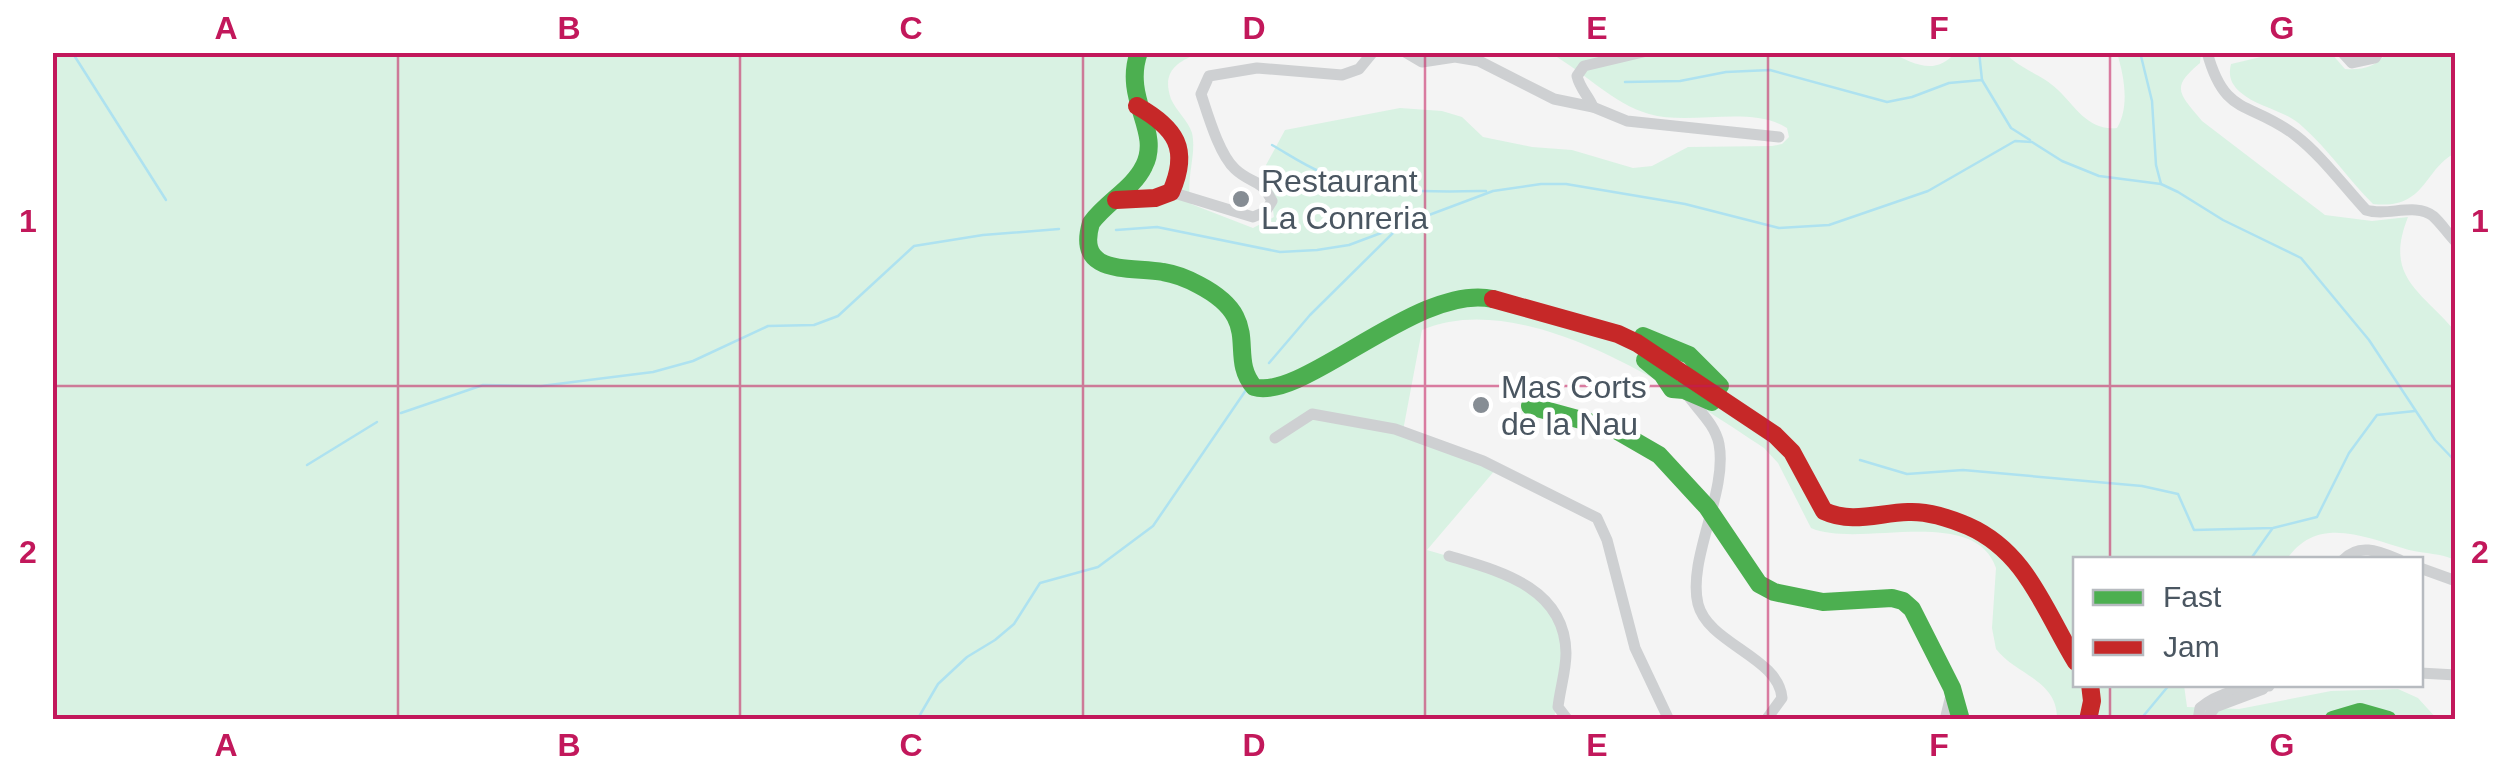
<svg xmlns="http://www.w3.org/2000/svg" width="2508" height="772" viewBox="0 0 2508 772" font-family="Arial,sans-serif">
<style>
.green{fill:#d9f2e3}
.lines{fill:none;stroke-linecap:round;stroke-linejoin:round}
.stream{stroke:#aee2f0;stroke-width:2.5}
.street{stroke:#ced0d2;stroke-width:11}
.fast{stroke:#4caf50;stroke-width:18}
.jam{stroke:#c62828;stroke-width:18}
.grid{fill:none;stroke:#c2185b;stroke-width:2.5;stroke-opacity:0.55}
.poi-dot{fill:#868d94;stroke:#fff;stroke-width:4}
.labels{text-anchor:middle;stroke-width:9;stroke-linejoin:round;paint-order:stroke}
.poi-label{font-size:32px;fill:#4a5661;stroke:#fff;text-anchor:start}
.neatline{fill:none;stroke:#c2185b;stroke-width:4}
.grid-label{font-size:32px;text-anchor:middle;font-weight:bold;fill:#c2185b}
</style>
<rect width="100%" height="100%" fill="#f4f4f4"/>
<g class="green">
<path d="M 1890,52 C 1914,64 1935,76 1955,53 L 2005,53 C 2021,70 2042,74 2058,90 C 2076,107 2088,131 2117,128 C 2130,106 2124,76 2117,53 L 2201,53 L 2200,63 C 2170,88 2179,93 2202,121 L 2325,215 L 2372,221 L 2408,217 C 2384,277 2420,290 2455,331 L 2455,560 C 2440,553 2426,554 2409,550 C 2366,538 2318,514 2287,559 L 2076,560 L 2076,684 L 2184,685 L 2187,707 L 2239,709 L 2331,691 L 2398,689 L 2418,698 L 2437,719 L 2057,719 C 2058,680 2016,675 1996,649 L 1992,628 L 1996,568 C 1974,504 1859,549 1811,528 L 1778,463 L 1764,448 C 1679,392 1526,286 1422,330 L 1402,436 L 1496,469 L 1427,550 L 1509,574 L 1542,594 L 1566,649 L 1554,719 L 53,719 L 52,53 L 1200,53 C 1178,61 1161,71 1171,99 C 1176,111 1188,120 1192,133 C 1197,155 1185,179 1191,204 L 1253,228 L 1274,217 L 1266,165 L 1285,130 L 1400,108 L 1442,111 L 1462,117 L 1483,137 L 1532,147 L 1572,150 L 1633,168 L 1652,166 L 1688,147 L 1772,146 L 1782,144 L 1789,137 L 1787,128 C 1751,105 1690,126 1649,114 C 1613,104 1583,71 1550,53 Z"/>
<path d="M 2278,53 L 2331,53 L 2345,69 C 2364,70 2375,67 2387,53 L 2455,53 L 2455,153 C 2423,170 2426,210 2373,204 C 2348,179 2329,150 2303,127 C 2286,110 2258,108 2240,92 C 2231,84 2228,76 2231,64 Z"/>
</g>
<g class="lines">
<g class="stream">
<polyline points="72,52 166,200"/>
<polyline points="1979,52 1982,80"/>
<polyline points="2140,52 2152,101 2156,165 2161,184"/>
<polyline points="1625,82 1680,81 1726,72 1770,70 1887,102 1912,97 1949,83 1982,80 2011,128 2030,140"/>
<path d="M 1272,145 C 1288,154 1304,165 1321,172 C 1374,194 1431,192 1486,191"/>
<polyline points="1116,230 1157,227 1280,252 1317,250 1349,245 1493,191 1541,184 1566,184 1685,204 1779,228 1829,225 1928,191 2015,141 2032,142 2062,161 2099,176 2161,184 2178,192 2223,220 2301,258 2369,340 2435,440 2456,462"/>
<polyline points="1269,363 1310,315 1401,225"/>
<polyline points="401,413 483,385 541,386 653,372 693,361 768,326 814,325 838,316 914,246 983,235 1059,229"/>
<polyline points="1860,460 1907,474 1963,470 2142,486 2178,494 2194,530 2273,528 2317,517 2349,453 2377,415 2415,411"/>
<polyline points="307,465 377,422"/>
<polyline points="2250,560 2272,529"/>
<polyline points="917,720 938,684 967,657 995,640 1014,624 1040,583 1098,567 1153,526 1246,390"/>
<polyline points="2140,720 2170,684"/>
</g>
<g class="street">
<polyline points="1405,52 1422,62 1455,57 1479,61 1554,99 1593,107 1627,121 1779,137"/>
<path d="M 2207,52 C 2225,118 2249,100 2295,135 C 2321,155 2343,185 2366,210 C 2387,217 2415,202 2433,216 C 2441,223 2448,234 2456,242"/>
<polyline points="2342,52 2352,63 2375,58 2379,52"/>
<path d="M 1593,107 C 1588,95 1580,89 1577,76 L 1584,66 L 1643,52"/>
<path d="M 1171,192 L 1253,217 L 1265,212 L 1272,201 C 1260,177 1252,185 1235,169 C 1219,154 1208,115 1201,94 L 1209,76 L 1257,68 L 1342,75 L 1359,69 L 1373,52"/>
<path d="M 1686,393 C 1697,409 1715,424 1719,444 C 1728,492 1687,559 1698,604 C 1708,644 1779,657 1782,698 L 1766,720"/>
<polyline points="1275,438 1312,414 1395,429 1483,461 1597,518 1607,540 1635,648 1669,720"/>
<path d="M 1449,556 C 1499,571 1565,587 1566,653 C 1566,671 1560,689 1558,707 L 1568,720"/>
<path d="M 2343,560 C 2360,542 2380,552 2400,560"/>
<polyline points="2420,568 2456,581"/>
<polyline points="2420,673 2456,675"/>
<polyline points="1945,720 1951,695"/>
<path d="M 2198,720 L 2200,708 C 2218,693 2246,686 2269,686"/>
<polyline points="2206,720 2215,707 2263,689"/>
</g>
<g class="fast">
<path d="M 1139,52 C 1122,99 1162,131 1144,166 C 1133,189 1106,202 1091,223 C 1075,277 1131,266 1163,272 C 1176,274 1188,279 1199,285 C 1266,320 1226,354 1254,387 C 1303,402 1419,282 1493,299"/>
<polyline points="1643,336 1689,355 1720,386"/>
<polyline points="1645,360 1662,374 1672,389 1684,390 1712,402"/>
<polyline points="1530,406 1614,429 1659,455 1707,507 1759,584 1774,592 1823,602 1892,598 1903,601 1912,609 1952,688 1961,720"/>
<polyline points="2333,720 2360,712 2388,720"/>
</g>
<g class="jam">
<path d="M 1116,200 L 1155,198 L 1171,192 C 1190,149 1176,128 1137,106"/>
<path d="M 1493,299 L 1618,334 L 1637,343 L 1775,435 L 1792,452 L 1824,511 C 1852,524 1878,513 1908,512 C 1929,511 1949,518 1968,526 C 2027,552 2044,610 2076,662"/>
<polyline points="2088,720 2092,701 2090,684"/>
</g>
</g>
<path class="grid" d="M 398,52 L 398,720M 740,52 L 740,720M 1083,52 L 1083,720M 1425,52 L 1425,720M 1768,52 L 1768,720M 2110,52 L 2110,560M 52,386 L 2456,386M 2110,684 L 2110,720"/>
<g class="poi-dot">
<circle cx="1241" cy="199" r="10"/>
<circle cx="1481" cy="405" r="10"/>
</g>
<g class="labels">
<g class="poi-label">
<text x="1261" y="192">Restaurant<tspan x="1261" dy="37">La Conreria</tspan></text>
<text x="1501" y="398">Mas Corts<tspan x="1501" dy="37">de la Nau</tspan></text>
</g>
</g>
<rect width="2508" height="772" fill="none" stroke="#ffffff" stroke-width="110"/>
<rect x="2073" y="557" width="350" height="130" fill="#ffffff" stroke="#b7bbc0" stroke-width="2.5"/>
<rect x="2093" y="590" width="50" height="15" fill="#4caf50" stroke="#b7bbc0" stroke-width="2.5"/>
<text x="2163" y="607" font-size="30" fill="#4a5661">Fast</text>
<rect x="2093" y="640" width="50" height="15" fill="#c62828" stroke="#b7bbc0" stroke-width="2.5"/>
<text x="2163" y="657" font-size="30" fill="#4a5661">Jam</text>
<rect x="55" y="55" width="2398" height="662" class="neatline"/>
<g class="grid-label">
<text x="226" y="39">A</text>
<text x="569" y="39">B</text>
<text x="911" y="39">C</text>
<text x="1254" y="39">D</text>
<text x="1597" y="39">E</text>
<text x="1939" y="39">F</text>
<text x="2282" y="39">G</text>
<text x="28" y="232">1</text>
<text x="2480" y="232">1</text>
<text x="28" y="563">2</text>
<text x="2480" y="563">2</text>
<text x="226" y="756">A</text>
<text x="569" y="756">B</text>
<text x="911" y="756">C</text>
<text x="1254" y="756">D</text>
<text x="1597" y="756">E</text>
<text x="1939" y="756">F</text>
<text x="2282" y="756">G</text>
</g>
</svg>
